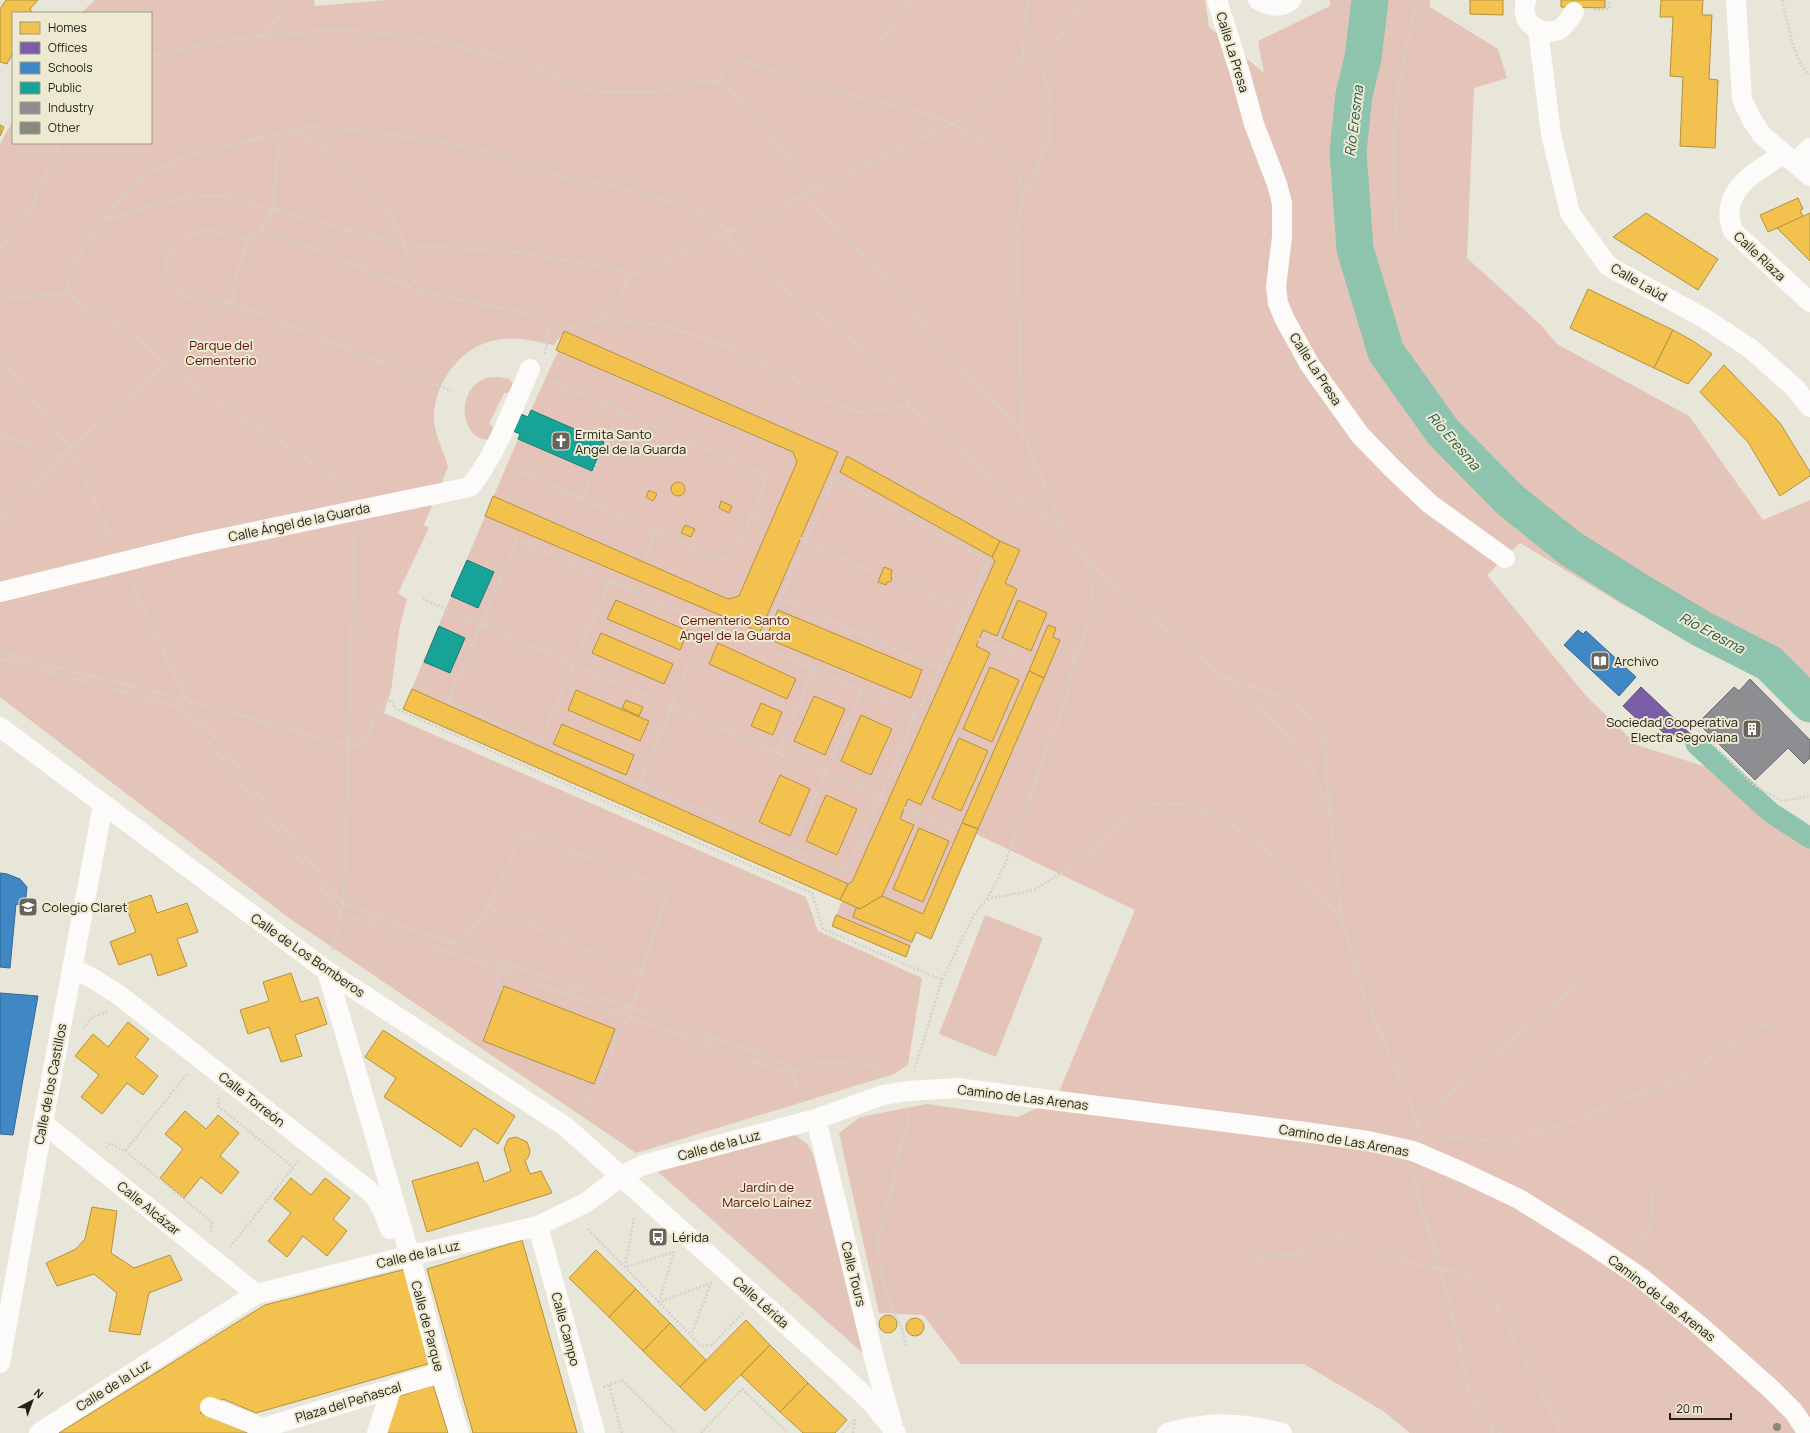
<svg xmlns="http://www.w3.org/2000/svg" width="1810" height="1433" viewBox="0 0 1810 1433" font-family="Manrope,sans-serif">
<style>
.green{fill:#e4c4b8}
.homes{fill:#f2c14e;stroke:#b4913e}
.offices{fill:#7b5ea7;stroke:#604b7c}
.schools{fill:#3f88c5;stroke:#366991}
.public{fill:#17a398;stroke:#1a7c72}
.industry{fill:#8d8d92;stroke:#6d6c6d}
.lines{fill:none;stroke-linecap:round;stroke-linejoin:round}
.canal{stroke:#8ec3ad;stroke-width:21}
.river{stroke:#8ec3ad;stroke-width:37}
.building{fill:#868b7b}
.path{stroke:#d4d2cf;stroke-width:2.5;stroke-dasharray:2 2;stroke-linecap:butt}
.minor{stroke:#fcfbf9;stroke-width:20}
.labels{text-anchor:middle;stroke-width:4;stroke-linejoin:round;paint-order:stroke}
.street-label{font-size:13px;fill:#222018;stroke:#eeead2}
.park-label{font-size:13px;fill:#600e06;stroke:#eeead2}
.poi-label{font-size:13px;fill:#222018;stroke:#eeead2;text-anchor:start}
.water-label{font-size:14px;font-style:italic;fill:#1a5846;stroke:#eeead2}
</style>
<rect width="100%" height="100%" fill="#e8e6d8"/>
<g class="green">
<path d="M 95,0 L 314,0 L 315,6 L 387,0 L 1205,0 L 1209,27 L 1264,73 L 1258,41 L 1330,6 L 1330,0 L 1430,0 L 1430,7 L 1498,49 L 1507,78 L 1474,88 L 1467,258 L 1542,326 L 1557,344 L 1689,416 L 1763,520 L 1810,500 L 1810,716 L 1783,693 L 1763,680 L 1747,664 L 1741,668 L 1673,628 L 1625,606 L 1520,543 L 1487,575 L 1587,697 L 1637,745 L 1713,769 L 1781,814 L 1810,830 L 1810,1433 L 1410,1433 L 1383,1411 L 1304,1364 L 961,1364 L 923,1315 L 879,1313 L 839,1133 L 860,1117 L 927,1104 L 1018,1117 L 1056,1099 L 1135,910 L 976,834 L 931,939 L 916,932 L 906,957 L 832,926 L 842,901 L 403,709 L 518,439 L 592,471 L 604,442 L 531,410 L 558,351 L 556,350 L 563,333 L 554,345 C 537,342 520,337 503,339 C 463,342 433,382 434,420 C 435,436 444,451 448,467 L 424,525 L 429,528 L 398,593 L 407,599 L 399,630 L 391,691 L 384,713 L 806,897 L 818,931 L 922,978 L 908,1065 L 894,1074 L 636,1153 L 289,918 L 0,697 L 0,144 L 13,121 L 13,143 L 151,143 L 151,13 L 81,13 Z"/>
<path d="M 499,377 L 509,379 L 514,385 L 512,392 L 504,393 L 489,424 L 494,428 L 491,439 C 462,445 452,389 487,378 C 491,377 495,377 499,377 Z"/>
<polygon points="985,915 1043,938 996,1057 939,1034"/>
<polygon points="794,1134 807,1144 813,1154 865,1355 657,1171"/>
</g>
<g class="homes">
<polygon points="6,0 38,0 30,9 33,13 13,13 13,52 7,64 0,62 0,9"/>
<polygon points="1470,0 1503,0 1503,15 1470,14"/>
<polygon points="1561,0 1605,0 1605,8 1561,7"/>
<polygon points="1661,0 1703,0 1702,15 1712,15 1709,79 1718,80 1715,148 1680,146 1683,77 1670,76 1673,17 1660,17"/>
<polygon points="0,125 4,127 0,136"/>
<polygon points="1798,198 1803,209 1800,210 1803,217 1768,232 1760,215"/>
<polygon points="1646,213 1718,259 1698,290 1613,237"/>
<polygon points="1810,213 1810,261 1777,228"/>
<polygon points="1588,289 1673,330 1654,368 1570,328"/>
<polygon points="1673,330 1693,341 1712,354 1688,384 1654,368"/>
<polygon points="564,331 838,452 760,632 485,516 493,496 728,599 739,596 797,462 793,452 558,351 556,350"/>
<polygon points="1724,365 1780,423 1810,472 1810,476 1780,496 1748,442 1700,392"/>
<polygon points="847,456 1000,541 992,557 840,472"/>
<circle cx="678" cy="489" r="7"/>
<polygon points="649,490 657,494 653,501 646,497"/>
<polygon points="721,501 732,506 729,513 719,508"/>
<polygon points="685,525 695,529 691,537 681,533"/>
<polygon points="1000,541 1020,550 1005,583 1017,589 997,636 983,630 976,646 990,653 921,805 908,799 900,819 914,825 882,896 860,909 840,900 848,884 852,882 995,561 992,557"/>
<polygon points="884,567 892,570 891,575 892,580 890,582 887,582 886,585 878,582"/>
<polygon points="616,600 688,631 680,650 607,619"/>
<polygon points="1018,600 1047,613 1031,651 1002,638"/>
<polygon points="778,610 922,670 911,698 766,638"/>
<polygon points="1048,625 1056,628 1053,637 1060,640 1044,678 1029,671"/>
<polygon points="601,633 673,664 664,684 592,653"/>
<polygon points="718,643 796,679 787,699 709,664"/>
<polygon points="990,667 1019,680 992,742 963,729"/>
<polygon points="1029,671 1044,678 978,829 962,823"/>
<polygon points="412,689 848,884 840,900 403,709"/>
<polygon points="576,690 649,721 640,741 568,710"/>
<polygon points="814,696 845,709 825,755 794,741"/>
<polygon points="626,700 643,707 639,716 622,708"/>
<polygon points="761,703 782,712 773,735 751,726"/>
<polygon points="861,715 892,729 871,775 841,761"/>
<polygon points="562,724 634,755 626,775 553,744"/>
<polygon points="959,738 988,751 961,811 932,798"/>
<polygon points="780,775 810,789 790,836 759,822"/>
<polygon points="826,795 857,809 837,855 806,841"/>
<polygon points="962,823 978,829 931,939 916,932 912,942 853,917 856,908 860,909 882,896 923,914"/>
<polygon points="919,828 949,841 923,902 893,889"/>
<polygon points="151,895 157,913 187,903 198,932 177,939 187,966 158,976 151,954 119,965 110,942 136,932 125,904"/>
<polygon points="836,915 910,946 906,957 832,926"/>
<polygon points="291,973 301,1002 318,997 327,1024 295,1035 302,1056 281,1062 269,1027 248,1034 240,1010 269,1001 263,982"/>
<polygon points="504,986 615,1029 594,1084 483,1041"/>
<polygon points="128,1022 149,1039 135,1057 158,1076 143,1095 127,1083 102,1114 81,1097 99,1075 75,1056 93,1034 108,1047"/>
<polygon points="383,1030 515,1116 498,1144 474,1128 461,1147 384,1097 396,1078 365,1057"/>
<polygon points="185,1111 206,1129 218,1115 239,1133 220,1156 239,1172 221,1194 201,1177 184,1198 160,1178 183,1149 165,1134"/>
<polygon points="516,1137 527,1142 530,1150 529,1156 525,1161 530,1174 541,1171 552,1193 427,1232 412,1181 478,1162 484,1182 511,1171 504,1149 508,1139"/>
<polygon points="291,1178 311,1195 325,1178 350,1198 333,1219 347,1231 327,1256 303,1236 287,1257 268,1241 291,1213 274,1199"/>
<polygon points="92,1207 117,1211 111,1253 134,1268 170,1255 182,1280 149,1293 140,1335 109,1331 117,1293 94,1274 57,1286 46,1263 76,1249 85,1239"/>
<polygon points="522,1240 577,1433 473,1433 427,1269"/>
<polygon points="596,1250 636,1289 609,1317 569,1278"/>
<polygon points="406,1269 431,1363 256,1413 223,1399 200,1413 248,1433 59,1433 265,1305"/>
<polygon points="636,1289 670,1323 643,1351 609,1317"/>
<circle cx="888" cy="1324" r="9"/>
<circle cx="915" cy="1327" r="9"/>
<polygon points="746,1320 770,1345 705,1411 680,1387"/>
<polygon points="670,1323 706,1360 680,1387 643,1351"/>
<polygon points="770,1345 808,1383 780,1412 741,1375"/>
<polygon points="808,1383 847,1420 835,1433 803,1433 780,1412"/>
<polygon points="433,1385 448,1433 384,1433 397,1397"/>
</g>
<polygon class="offices" points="1641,687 1699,742 1692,749 1675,734 1670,739 1645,715 1639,721 1623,706"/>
<g class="schools">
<polygon points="1578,630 1583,634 1586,631 1636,677 1619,696 1564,645"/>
<polygon points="0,873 7,874 20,879 27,887 25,906 16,904 10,968 0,967"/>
<polygon points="0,993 38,996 13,1135 0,1134"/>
</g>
<g class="public">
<polygon points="531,410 604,442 592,471 518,439 520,434 508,429 516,412 528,417"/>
<polygon points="467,560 494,572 478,608 451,596"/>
<polygon points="439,626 465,638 450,673 424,662"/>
</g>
<polygon class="industry" points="1750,679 1810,740 1810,758 1804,764 1788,748 1755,780 1698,723 1734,687 1739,691"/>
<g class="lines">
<polyline class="canal" points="1696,744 1770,812 1810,838"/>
<polyline class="river" points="1370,0 1363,58 1354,95 1348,151 1355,249 1386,352 1443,432 1510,500 1570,548 1638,591 1702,629 1769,663 1810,704"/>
</g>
<circle class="building" cx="1777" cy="1427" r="4"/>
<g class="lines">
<g class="path">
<path d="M 1782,0 C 1787,17 1794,66 1810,74"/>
<polyline points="1594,10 1609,9 1609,0"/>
<polyline points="262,36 292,0"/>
<polyline points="873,50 905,10 910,0"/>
<polyline points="1023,55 1043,69 1049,93 1048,108 1050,137 1024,197"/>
<polyline points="151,56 233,39 331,30 381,33 443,43 524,63 554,75 577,87 589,90 608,92 656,92 703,81 718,82 734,94 814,188"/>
<polyline points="1038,65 1084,4 1084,0"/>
<polyline points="718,82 723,68 733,63 744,61 851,95 930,115 950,123 990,146 1019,176 1023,198 1016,233 1023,434 1063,528 1087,562 1092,588 1094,611 1073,663 1068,693 1005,864 987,899 974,915 942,980 914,1071"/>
<polyline points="292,132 329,151 373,193 390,212 404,245 418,291"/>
<polyline points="804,193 846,240 873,262 935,339 1023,434"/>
<polyline points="103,221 164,202 190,197 222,196 404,245 520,252 639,274 969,116 1016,68 1023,55 1025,14 1029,0"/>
<path d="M 209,230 L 248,240 L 235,280 L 232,302 C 213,301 192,303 176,291 C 172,288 170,282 168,278 C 157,250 186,234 209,230 Z"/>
<path d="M 262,230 L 315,249 L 418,291 L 525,313 C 529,314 537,316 540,319 C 551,329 548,344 544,355"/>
<path d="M 1397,237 C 1395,202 1391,167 1394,133 C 1397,88 1406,44 1417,0"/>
<polyline points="248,240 262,230 272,210 280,134"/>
<polyline points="0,248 29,213 59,143"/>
<polyline points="0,299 70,293"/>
<polyline points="600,320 622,293 631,273"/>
<polyline points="548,333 608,319 662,325 736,349 798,380 825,401 861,412 910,406"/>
<polyline points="0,355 70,448 114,544"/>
<polyline points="552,381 762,473 765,477 764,487 751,517 769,525"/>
<polyline points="0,434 61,457"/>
<polyline points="516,470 715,557 726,559 732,556 751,517"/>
<polyline points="350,491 347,486 196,387 165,365 232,302 451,391"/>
<polyline points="582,499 620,410"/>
<polyline points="0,518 70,448 165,365 144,343 127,330 79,304 70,293 67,286 69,276 84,245 122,196 138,179 152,171 184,158 212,149 309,127 358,129 474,148 554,175 604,184 686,205 708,216 729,230 728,241 786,290 874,358 910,406 1007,491 1061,527"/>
<polyline points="800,538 873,572"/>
<polyline points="645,558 656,531"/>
<polyline points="1087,562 1219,674 1287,699 1301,707 1325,744 1330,815 1341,916 1364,995 1418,1121 1416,1131"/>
<polyline points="131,581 186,700 349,746 363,743 368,739 371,724 379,705 388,701 393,701 394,708 812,893 823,929 942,980"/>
<polyline points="899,581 965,611"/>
<polyline points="780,598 940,669"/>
<polyline points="423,599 888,801"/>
<polyline points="957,630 963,632"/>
<polyline points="978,639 1028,660"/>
<polyline points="759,645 834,478 988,561 940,669 916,714 880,798 845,872 448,702 517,540 916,714"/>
<polyline points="0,652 186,700 343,904 789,1065 804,1102"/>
<polyline points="0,659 181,707 342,914 781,1071 791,1072 814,1063 846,1063 876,1066 889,1073"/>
<path d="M 1221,676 C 1251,700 1287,729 1308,762 C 1317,776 1322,796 1329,812"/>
<polyline points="1687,719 1755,786 1782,801 1810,796"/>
<polyline points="540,742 610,581"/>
<polyline points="777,753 814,669"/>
<polyline points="639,785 706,622"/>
<polyline points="904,808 953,830"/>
<polyline points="792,850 862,690"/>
<polyline points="987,899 1034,890 1082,860 1123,820 1147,806 1165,803 1186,805 1221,817 1280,860 1341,915"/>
<polyline points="487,905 641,975"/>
<polyline points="454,943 482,919 523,833 668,888 629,1017 620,1031 598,1086 579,1113"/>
<polyline points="333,950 343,904 349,746 354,531"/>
<polyline points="502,990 495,983 502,961"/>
<polyline points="83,1028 93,1017 108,1012"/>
<polyline points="219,1098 218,1106 293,1167"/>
<polyline points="1418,1121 1582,980"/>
<path d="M 1442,1141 L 1447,1137 L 1507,1142 L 1548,1128 L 1563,1125 L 1627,1098 L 1661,1088 L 1745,1038 C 1757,1025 1762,1023 1779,1028"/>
<polyline points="106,1148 110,1143 125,1151 188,1073"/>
<polyline points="125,1151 212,1222 211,1233"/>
<polyline points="1415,1173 1417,1193 1448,1296 1470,1395 1490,1424 1493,1433"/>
<polyline points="634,1218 625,1267 674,1252 659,1302 711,1283 691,1335"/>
<polyline points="588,1229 701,1346 712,1345 744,1312"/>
<polyline points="230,1247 299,1160"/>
<polyline points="1636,1250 1650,1227 1653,1186"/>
<polyline points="1254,1264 1264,1256 1298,1255 1337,1236 1423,1266 1453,1271 1476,1281 1491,1294 1557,1425 1560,1433"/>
<polyline points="906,1346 902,1329 893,1310 882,1279 878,1237 895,1180 896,1161 909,1119 909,1111"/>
<polyline points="609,1385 622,1433"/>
<polyline points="603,1387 622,1380 676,1433"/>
<polyline points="1490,1424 1501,1433"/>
<polyline points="701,1433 742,1389 788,1433"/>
<polyline points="842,1433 855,1419"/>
<polyline points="853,1433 855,1419"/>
</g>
<g class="minor">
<polyline points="1217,0 1240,73 1254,124 1277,184 1282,203 1282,237 1276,287 1278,303 1284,318 1310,365 1360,435 1393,469 1430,504 1505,558"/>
<path d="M 1258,0 C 1268,6 1281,9 1291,0"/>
<path d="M 1526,0 C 1525,4 1524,9 1525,13 C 1527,28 1546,36 1560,29 C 1566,25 1570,18 1574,12"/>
<polyline points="1736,0 1742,99 1752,120 1762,135 1810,176"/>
<polyline points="1538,30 1551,134 1570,213 1608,266 1704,318 1751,349 1796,389 1810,407"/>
<path d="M 1784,154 C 1756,171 1717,192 1733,231 L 1810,302"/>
<polyline points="1795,163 1810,148"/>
<path d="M 0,592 L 200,543 L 470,487 C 497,453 512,409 530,369"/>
<polyline points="0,727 327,971 566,1127 839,1372 871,1402 896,1433"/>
<path d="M 72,968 L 92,978 L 119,995 L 367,1189 C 380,1200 384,1214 390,1229"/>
<polyline points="327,971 410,1256 441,1373 459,1433"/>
<polyline points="816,1119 876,1366 892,1423"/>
<polyline points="43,1123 256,1294"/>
<polyline points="538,1226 595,1433"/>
<polyline points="0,1363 43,1123 103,805"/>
<polyline points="210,1407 263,1428 380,1392 391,1390 397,1386 441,1373"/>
<polyline points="39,1433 256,1294 400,1258 538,1226 587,1202 621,1176 643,1165 816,1119 883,1095 908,1091 957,1088 1305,1132 1368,1141 1413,1151 1462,1172 1519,1199 1588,1242 1640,1277 1699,1325 1771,1389 1794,1412 1808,1433"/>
<polyline points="377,1433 391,1390"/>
<path d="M 1167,1433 C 1208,1421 1241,1422 1282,1433"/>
</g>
</g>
<defs>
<g id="church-square" transform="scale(1)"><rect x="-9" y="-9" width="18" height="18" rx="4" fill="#67655b" stroke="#eeead2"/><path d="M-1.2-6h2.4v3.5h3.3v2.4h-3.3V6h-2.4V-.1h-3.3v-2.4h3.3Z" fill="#fff"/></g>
<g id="library-square" transform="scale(1)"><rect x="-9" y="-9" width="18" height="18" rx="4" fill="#67655b" stroke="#eeead2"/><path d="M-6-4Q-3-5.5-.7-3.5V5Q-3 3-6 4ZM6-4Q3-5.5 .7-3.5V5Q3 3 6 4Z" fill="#fff"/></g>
<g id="building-square" transform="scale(1)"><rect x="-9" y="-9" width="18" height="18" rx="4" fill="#67655b" stroke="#eeead2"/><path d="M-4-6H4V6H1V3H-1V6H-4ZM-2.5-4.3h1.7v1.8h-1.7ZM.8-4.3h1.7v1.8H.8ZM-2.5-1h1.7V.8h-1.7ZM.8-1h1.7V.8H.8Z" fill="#fff"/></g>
<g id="school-square" transform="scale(1)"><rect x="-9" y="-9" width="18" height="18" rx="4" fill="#67655b" stroke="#eeead2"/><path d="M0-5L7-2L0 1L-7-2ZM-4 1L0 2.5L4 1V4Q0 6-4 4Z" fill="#fff"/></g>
<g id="bus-square" transform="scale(1)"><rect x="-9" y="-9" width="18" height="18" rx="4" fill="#67655b" stroke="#eeead2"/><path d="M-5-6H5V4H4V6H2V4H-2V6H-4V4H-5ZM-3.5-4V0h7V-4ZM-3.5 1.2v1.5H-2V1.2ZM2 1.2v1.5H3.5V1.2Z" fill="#fff"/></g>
</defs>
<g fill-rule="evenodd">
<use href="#church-square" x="561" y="441"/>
<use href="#library-square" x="1600" y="661"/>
<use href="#building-square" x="1752" y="729"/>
<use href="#school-square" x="28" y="907"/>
<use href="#bus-square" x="658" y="1237"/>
</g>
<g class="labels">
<g class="street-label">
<text transform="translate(1233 52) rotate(73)" y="5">Calle La Presa</text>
<text transform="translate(1760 256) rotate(43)" y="5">Calle Riaza</text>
<text transform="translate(1639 282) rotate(30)" y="5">Calle Laúd</text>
<text transform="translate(1316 369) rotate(57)" y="5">Calle La Presa</text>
<text transform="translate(299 522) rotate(-12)" y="5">Calle Ángel de la Guarda</text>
<text transform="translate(308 955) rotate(35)" y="5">Calle de Los Bomberos</text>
<text transform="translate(50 1084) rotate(-79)" y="5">Calle de los Castillos</text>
<text transform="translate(1023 1097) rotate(7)" y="5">Camino de Las Arenas</text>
<text transform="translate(252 1099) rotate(38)" y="5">Calle Torreón</text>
<text transform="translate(1344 1140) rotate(10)" y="5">Camino de Las Arenas</text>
<text transform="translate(719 1145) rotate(-15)" y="5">Calle de la Luz</text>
<text transform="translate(149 1208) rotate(39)" y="5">Calle Alcázar</text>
<text transform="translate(418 1254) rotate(-13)" y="5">Calle de la Luz</text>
<text transform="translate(854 1274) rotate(76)" y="5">Calle Tours</text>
<text transform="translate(1662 1298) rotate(38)" y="5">Camino de Las Arenas</text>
<text transform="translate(761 1302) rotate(42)" y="5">Calle Lérida</text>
<text transform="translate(428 1326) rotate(75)" y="5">Calle de Parque</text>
<text transform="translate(566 1329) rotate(75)" y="5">Calle Campo</text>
<text transform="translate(113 1385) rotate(-32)" y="5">Calle de la Luz</text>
<text transform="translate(348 1402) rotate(-17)" y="5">Plaza del Peñascal</text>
</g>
<g class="park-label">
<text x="221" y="350">Parque del<tspan x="221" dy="15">Cementerio</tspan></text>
<text x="735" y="625">Cementerio Santo<tspan x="735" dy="15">Angel de la Guarda</tspan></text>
<text x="767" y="1192">Jardín de<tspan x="767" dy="15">Marcelo Laínez</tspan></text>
</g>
<g class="poi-label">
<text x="575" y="439">Ermita Santo<tspan x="575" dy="15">Angel de la Guarda</tspan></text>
<text x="1614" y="666">Archivo</text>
<text x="1738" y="727" text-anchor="end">Sociedad Cooperativa<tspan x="1738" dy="15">Electra Segoviana</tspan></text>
<text x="42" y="912">Colegio Claret</text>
<text x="672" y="1242">Lérida</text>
</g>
<g class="water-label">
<text transform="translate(1354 121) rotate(-83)" y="5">Río Eresma</text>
<text transform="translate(1454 441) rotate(49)" y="5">Río Eresma</text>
<text transform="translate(1712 633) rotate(28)" y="5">Río Eresma</text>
</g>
</g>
<rect x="12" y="12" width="140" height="132" fill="#eeead2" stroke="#9c9988"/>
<rect x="20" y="22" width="20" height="12" fill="#f2c14e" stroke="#9c9988"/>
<text x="48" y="32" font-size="12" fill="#222018">Homes</text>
<rect x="20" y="42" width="20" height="12" fill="#7b5ea7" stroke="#9c9988"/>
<text x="48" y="52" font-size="12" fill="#222018">Offices</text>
<rect x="20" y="62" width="20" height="12" fill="#3f88c5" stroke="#9c9988"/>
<text x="48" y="72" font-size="12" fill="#222018">Schools</text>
<rect x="20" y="82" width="20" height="12" fill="#17a398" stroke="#9c9988"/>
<text x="48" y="92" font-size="12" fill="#222018">Public</text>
<rect x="20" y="102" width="20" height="12" fill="#8d8d92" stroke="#9c9988"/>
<text x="48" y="112" font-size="12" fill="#222018">Industry</text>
<rect x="20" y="122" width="20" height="12" fill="#868b7b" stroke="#9c9988"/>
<text x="48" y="132" font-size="12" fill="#222018">Other</text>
<g transform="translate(32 1401) rotate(41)" stroke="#eeead2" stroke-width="3" paint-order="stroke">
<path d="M0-3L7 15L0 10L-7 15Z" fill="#222018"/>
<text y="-6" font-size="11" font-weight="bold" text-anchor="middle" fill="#222018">N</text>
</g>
<path d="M1670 1413v6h61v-6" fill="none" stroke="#222018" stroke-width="2"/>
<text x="1676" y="1413" font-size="12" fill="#222018" stroke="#eeead2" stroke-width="3" paint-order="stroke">20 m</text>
</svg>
